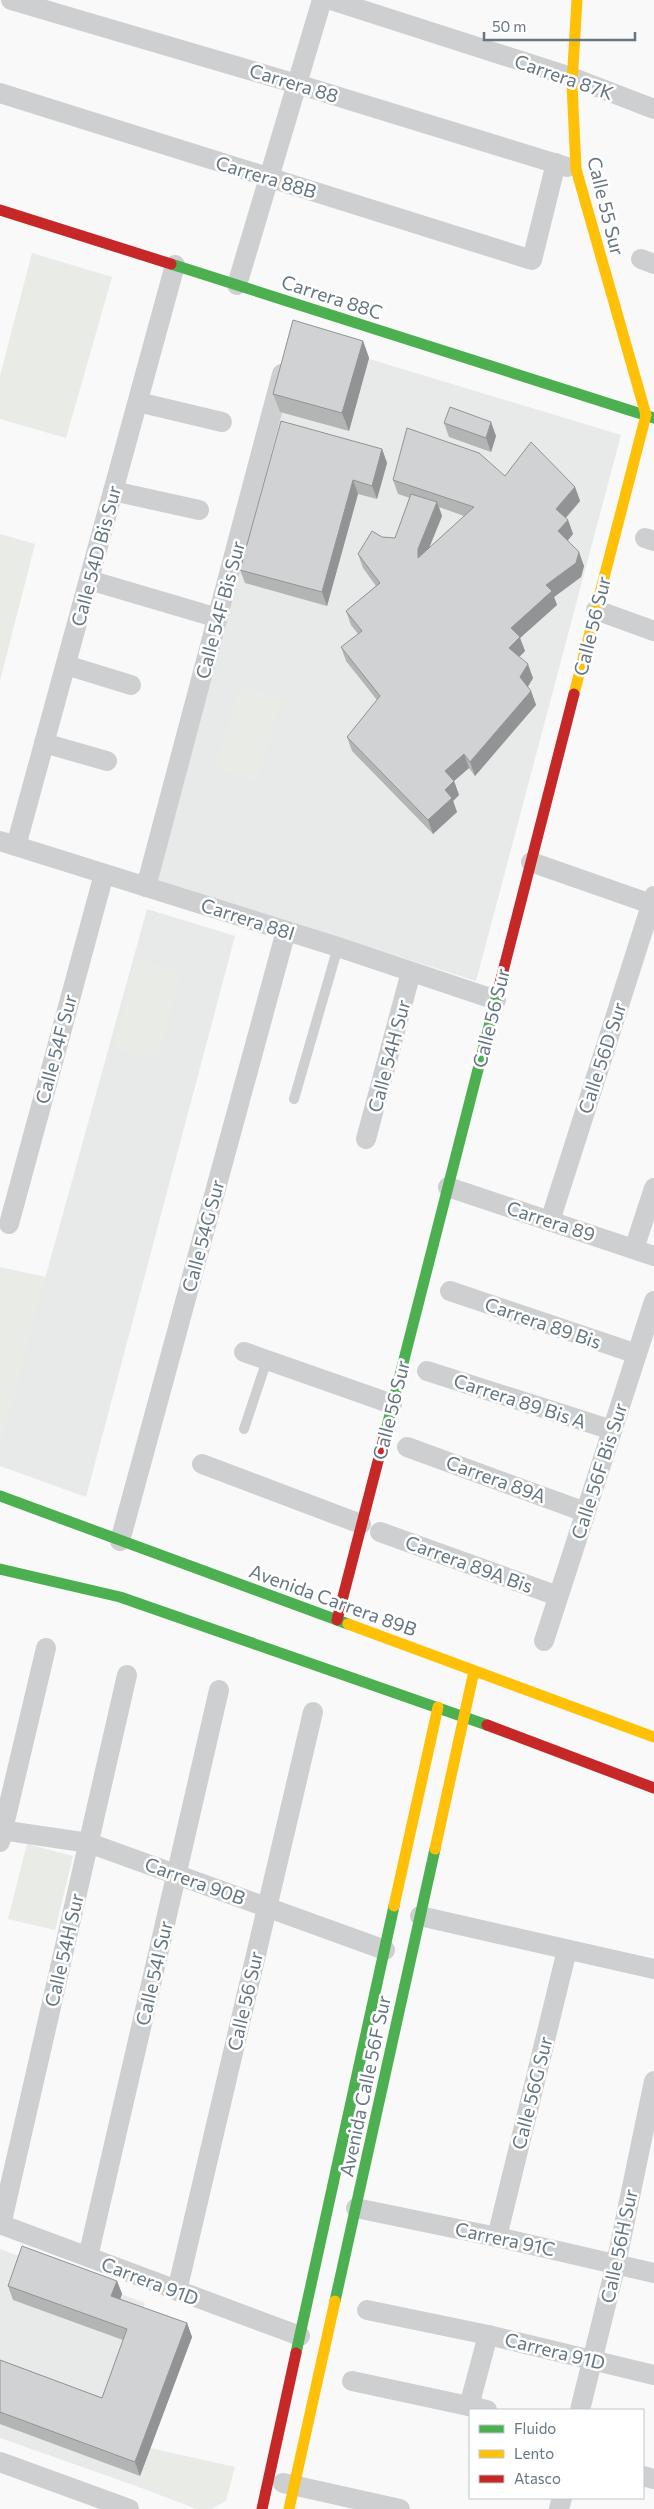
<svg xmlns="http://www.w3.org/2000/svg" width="654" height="2509" viewBox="0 0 654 2509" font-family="Commissioner,sans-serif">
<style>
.built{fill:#e8e9e9}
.green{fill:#e8ebe6}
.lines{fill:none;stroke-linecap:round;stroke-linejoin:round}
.lane{stroke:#cecfd0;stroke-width:10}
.street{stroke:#cecfd0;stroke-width:20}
.fast{stroke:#4caf50;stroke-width:11}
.slow{stroke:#ffc107;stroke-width:11}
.jam{stroke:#c62828;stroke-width:11}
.wall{fill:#b3b5b5;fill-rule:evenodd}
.shaded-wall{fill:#929394}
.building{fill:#d0d2d3;stroke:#929394}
.labels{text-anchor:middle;stroke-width:5;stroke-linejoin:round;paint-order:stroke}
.street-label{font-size:19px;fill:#657683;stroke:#fff}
</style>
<rect width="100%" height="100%" fill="#f9f9f9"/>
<g class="built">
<polygon points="300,338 621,435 476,981 155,879"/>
<polygon points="147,909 235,936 86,1497 0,1466 0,1442"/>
<polygon points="0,2249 145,2303 140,2317 192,2337 136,2486 0,2438"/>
</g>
<g class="green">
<polygon points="32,253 112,277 66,438 0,419 0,376"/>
<polygon points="0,534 35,544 0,681"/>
<polygon points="240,684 283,698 257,782 214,769"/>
<polygon points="136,959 182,971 158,1061 113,1049"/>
<polygon points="0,1267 46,1277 0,1442"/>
<polygon points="27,1844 73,1856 55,1930 8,1919"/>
<polygon points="150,2448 235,2467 226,2501 211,2509 197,2509 136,2486"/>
</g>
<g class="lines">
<g class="lane">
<polyline points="294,1099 338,947"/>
<polyline points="244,1429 267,1360"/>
</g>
<g class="street">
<polyline points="11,0 297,84 567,167"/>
<polyline points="331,0 571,77 654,109"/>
<polyline points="0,93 532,260 556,163"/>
<polyline points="641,259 654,264"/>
<polyline points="237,285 322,0"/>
<polyline points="138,402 222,422"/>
<polyline points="113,491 199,510"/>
<polyline points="645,538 654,541"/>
<polyline points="89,580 218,618"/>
<polyline points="596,610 654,631"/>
<polyline points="66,665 131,685"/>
<polyline points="44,743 107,761"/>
<polyline points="0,841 338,947 496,1000"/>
<polyline points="16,846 175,265"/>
<polyline points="531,862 654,905"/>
<polyline points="146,887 282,374"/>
<polyline points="366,1139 411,972"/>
<polyline points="448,1187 654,1256"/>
<polyline points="550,1221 654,896"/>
<polyline points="9,1224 104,874"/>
<polyline points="634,1249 654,1188"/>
<polyline points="450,1291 637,1354"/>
<polyline points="244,1352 392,1404"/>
<polyline points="427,1371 612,1430"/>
<polyline points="407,1447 585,1512"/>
<polyline points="202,1464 361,1524"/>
<polyline points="380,1532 558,1596"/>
<polyline points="120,1541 286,931"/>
<polyline points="544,1641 654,1301"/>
<polyline points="0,1830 89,1843 385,1950"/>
<polyline points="0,1842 46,1648"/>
<polyline points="420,1916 654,1969"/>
<polyline points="356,2208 497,2237 654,2273"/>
<polyline points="0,2224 300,2336"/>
<polyline points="1,2225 127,1675"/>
<polyline points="497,2237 567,1950"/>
<polyline points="88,2257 219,1690"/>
<polyline points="177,2291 313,1712"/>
<polyline points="367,2310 488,2335 654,2375"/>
<polyline points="352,2381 487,2410"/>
<polyline points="469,2406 488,2335"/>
<polyline points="580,2410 616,2264 654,2081"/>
<polyline points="0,2462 129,2509"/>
<polyline points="643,2476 654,2479"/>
<polyline points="283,2483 400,2509"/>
<polyline points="559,2509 562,2498"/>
</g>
<g class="fast">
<polyline points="171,264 654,418"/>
<polyline points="385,1434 498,991"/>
<polyline points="0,1496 348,1624"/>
<polyline points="0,1569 120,1597 487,1725"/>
<polyline points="335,2301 435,1849"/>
<polyline points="296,2353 394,1906"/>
</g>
<g class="slow">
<polyline points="577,0 572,84 576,169 646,415"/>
<polyline points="574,694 646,415"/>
<polyline points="348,1624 654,1737"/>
<polyline points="435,1849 474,1671"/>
<polyline points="394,1906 438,1707"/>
<polyline points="289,2509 335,2301"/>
</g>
<g class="jam">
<polyline points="0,210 171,264"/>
<polyline points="498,991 574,694"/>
<polyline points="337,1620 385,1434"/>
<polyline points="487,1725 654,1788"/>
<polyline points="262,2509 296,2353"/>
</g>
</g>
<g class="wall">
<polygon points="363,341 369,358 349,431 280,412 273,394"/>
<polygon points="444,423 496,436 491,452 449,437"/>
<polygon points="382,449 387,463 377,499 358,494 327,606 245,583 240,570"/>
<path d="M 505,476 L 575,487 L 580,501 L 566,518 L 568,520 L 573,534 L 568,541 L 584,566 L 581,577 L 554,597 L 557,605 L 520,638 L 525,651 L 519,657 L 533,678 L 528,687 L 531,691 L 536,705 L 475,776 L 469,768 L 454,781 L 459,795 L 453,801 L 457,812 L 433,834 L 352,751 L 347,737 L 377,700 L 346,661 L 341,647 L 358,634 L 351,625 L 346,611 L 376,586 L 363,568 L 358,554 L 382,537 L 395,538 L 410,498 L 398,494 L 393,480 ZM 439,507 L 464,516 L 429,548 L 442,516 Z"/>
<polygon points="117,2281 122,2294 120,2299 187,2323 192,2337 140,2476 0,2424 0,2360 102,2398 123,2340 13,2300 8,2286"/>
</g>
<g class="shaded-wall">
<polygon points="363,341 369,358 349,431 342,413"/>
<polygon points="491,422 496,436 491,452 486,438"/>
<polygon points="382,449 387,463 377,499 372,486"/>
<polygon points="353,480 358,494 327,606 322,592"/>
<polygon points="575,487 580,501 561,523 556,509"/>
<polygon points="437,502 442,516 423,563 418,558 418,549"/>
<polygon points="568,520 573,534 563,545 558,531"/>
<polygon points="579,552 584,566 581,577 554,597 557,605 520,638 525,651 514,662 509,648 511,628 546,585"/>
<polygon points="528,664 533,678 525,691 520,677"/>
<polygon points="531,691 536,705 475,776 470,762"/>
<polygon points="464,754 469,768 454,781 459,795 453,801 457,812 433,834 428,820 445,790 445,771"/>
<polygon points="117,2281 122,2294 116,2310 111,2296"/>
<polygon points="187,2323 192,2337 140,2476 135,2462"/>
</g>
<g class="building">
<polygon points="293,320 363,341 342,413 273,394"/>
<polygon points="450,407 491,422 486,438 444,423"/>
<polygon points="281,421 382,449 372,486 353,480 322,592 240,570"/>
<polygon points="407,428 479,453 505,476 531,442 575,487 556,509 568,520 558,531 579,552 576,563 546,585 552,591 511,628 520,637 509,648 528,664 520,677 531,691 470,762 464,754 445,771 454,781 445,790 452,798 428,820 347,737 380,696 341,647 362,631 346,611 380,583 358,554 372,531 382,537 395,538 411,494 437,502 418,549 418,558 474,507 393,480"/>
<polygon points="22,2246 117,2281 111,2296 187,2323 135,2462 0,2412 0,2360 102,2398 127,2329 8,2286"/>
</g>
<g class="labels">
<g class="street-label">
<text transform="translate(564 77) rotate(19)" y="7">Carrera 87K</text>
<text transform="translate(294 83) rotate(17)" y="7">Carrera 88</text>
<text transform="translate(266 177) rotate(17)" y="7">Carrera 88B</text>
<text transform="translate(606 206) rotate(76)" y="7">Calle 55 Sur</text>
<text transform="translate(332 297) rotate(18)" y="7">Carrera 88C</text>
<text transform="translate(96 556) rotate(-75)" y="7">Calle 54D Bis Sur</text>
<text transform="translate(220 610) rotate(-75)" y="7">Calle 54F Bis Sur</text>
<text transform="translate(592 626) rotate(-76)" y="7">Calle 56 Sur</text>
<text transform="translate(248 919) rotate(18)" y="7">Carrera 88I</text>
<text transform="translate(491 1018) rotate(-76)" y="7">Calle 56 Sur</text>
<text transform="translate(56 1049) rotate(-75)" y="7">Calle 54F Sur</text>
<text transform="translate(389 1056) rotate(-75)" y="7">Calle 54H Sur</text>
<text transform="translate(602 1058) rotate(-72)" y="7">Calle 56D Sur</text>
<text transform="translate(551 1221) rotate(18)" y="7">Carrera 89</text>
<text transform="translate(203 1236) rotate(-75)" y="7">Calle 54G Sur</text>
<text transform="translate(543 1323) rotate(19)" y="7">Carrera 89 Bis</text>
<text transform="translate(520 1401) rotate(18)" y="7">Carrera 89 Bis A</text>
<text transform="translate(391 1410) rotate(-76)" y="7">Calle 56 Sur</text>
<text transform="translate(599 1471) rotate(-72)" y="7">Calle 56F Bis Sur</text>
<text transform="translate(496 1479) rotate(20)" y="7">Carrera 89A</text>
<text transform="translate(469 1564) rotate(20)" y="7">Carrera 89A Bis</text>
<text transform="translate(333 1600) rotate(20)" y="7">Avenida Carrera 89B</text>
<text transform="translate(195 1881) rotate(20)" y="7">Carrera 90B</text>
<text transform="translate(64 1950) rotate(-77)" y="7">Calle 54H Sur</text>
<text transform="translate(154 1973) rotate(-77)" y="7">Calle 54I Sur</text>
<text transform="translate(245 2001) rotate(-77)" y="7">Calle 56 Sur</text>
<text transform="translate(365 2086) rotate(-78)" y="7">Avenida Calle 56F Sur</text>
<text transform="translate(532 2093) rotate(-76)" y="7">Calle 56G Sur</text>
<text transform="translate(505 2239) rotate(12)" y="7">Carrera 91C</text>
<text transform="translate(619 2246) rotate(-78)" y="7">Calle 56H Sur</text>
<text transform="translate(150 2281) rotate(21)" y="7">Carrera 91D</text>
<text transform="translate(555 2351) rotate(14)" y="7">Carrera 91D</text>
</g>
</g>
<rect x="469" y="2409" width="175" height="90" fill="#ffffff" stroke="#c1c8cd"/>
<rect x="479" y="2425" width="25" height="8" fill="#4caf50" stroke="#c1c8cd"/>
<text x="514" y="2434" font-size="15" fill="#657683">Fluido</text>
<rect x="479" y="2450" width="25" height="8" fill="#ffc107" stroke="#c1c8cd"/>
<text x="514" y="2459" font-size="15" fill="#657683">Lento</text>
<rect x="479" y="2475" width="25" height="8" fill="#c62828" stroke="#c1c8cd"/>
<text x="514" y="2484" font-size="15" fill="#657683">Atasco</text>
<path d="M484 32v8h151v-8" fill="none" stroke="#657683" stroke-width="2.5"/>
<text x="492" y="32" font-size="15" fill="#657683" stroke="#ffffff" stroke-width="4" paint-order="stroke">50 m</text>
</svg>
